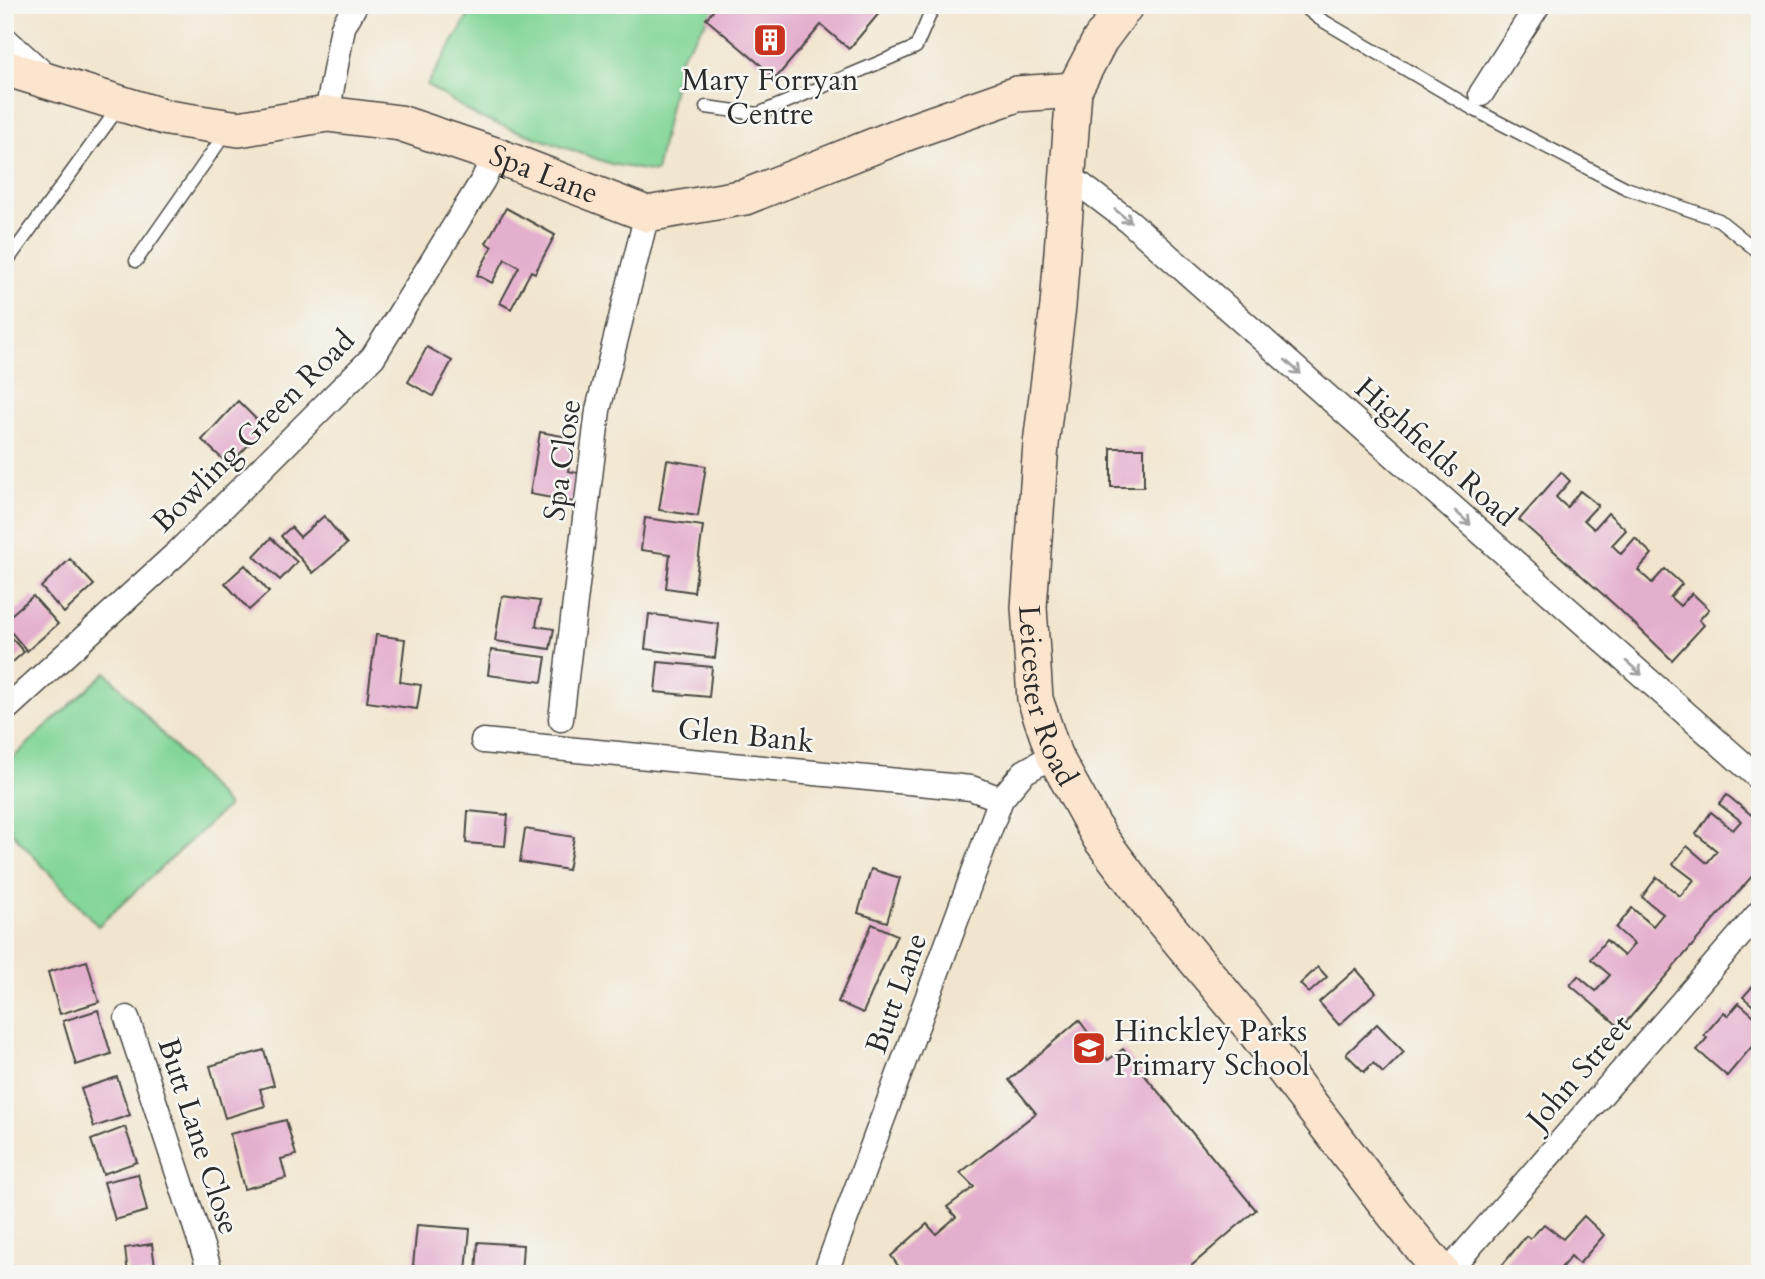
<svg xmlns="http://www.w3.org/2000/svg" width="1765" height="1279" viewBox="0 0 1765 1279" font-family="Cardo,serif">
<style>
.green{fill:#83d698;stroke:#578062;stroke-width:2}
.building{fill:#e4aecd}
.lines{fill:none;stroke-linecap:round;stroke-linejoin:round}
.service-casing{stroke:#494743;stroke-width:15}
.minor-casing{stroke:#494743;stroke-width:27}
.secondary-casing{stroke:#494743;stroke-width:38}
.service{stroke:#fff;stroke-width:12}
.minor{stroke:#fff;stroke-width:24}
.secondary{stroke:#fce5cf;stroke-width:35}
.oneway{stroke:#a0a0a0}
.labels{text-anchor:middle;stroke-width:5;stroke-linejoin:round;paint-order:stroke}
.poi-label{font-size:30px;fill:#2b2b2b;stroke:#f6f6f2}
.street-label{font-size:30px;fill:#2b2b2b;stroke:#f6f6f2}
</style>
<rect width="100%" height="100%" fill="#f6f6f2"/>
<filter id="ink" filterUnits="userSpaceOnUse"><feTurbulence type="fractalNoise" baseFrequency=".0143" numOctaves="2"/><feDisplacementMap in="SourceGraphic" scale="14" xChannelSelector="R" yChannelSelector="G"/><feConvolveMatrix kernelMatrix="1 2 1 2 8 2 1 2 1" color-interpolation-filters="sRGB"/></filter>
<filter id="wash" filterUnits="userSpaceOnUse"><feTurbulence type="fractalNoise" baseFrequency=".00686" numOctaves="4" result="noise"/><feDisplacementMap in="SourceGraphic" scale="28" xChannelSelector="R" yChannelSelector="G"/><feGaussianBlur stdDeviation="1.57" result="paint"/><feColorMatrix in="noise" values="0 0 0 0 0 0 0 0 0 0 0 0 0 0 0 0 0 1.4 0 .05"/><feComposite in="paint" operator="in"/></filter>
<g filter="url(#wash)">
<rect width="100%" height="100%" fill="#f1e5cd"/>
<g class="green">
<polygon points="475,5 718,5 680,58 656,172 611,164 478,117 427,85"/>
<polygon points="106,672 228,806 98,926 5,825 5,765"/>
</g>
<g id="blocks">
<g class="building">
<polygon points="718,5 886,5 849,49 821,25 776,78 706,19"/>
<polygon points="506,208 555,235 535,273 531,271 511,309 500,303 519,267 505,259 492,283 477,275 492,247 486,243"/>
<polygon points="427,347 452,361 433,396 408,382"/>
<polygon points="238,401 265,428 229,465 202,440"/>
<polygon points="540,432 574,438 568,471 584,474 579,503 530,494"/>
<rect x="1111" y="448" width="33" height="39"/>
<polygon points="667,460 706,466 698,516 659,510"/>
<polygon points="1561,472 1570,481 1556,497 1560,501 1567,507 1580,491 1598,505 1584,520 1594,529 1608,513 1626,530 1612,545 1621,554 1635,538 1652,554 1638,570 1652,583 1665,569 1682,584 1670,597 1680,606 1692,593 1709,609 1699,620 1704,625 1672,660 1617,607 1519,520"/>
<polygon points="324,516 347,544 313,573 281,536 291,527 300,537"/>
<polygon points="645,518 703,526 694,592 666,588 670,554 641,550"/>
<polygon points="271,538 297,562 280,580 254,556"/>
<polygon points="70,559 94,585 64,613 41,587"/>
<polygon points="245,565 269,592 249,610 225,583"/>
<polygon points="33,596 58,624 27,651 5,625 5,620"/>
<polygon points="502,596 540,601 536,626 554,629 550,649 495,641"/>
<polygon points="649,614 719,624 715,658 645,649"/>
<polygon points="5,631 24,652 5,669"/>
<polygon points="376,635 405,639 400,682 421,685 417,709 367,702"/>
<polygon points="491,650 546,657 542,682 488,675"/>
<polygon points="658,662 712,667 709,697 655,692"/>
<polygon points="1727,795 1760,822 1760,867 1621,1028 1570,985 1578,976 1596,991 1610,975 1591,959 1606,940 1624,956 1634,944 1616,928 1632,908 1653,926 1663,914 1642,897 1657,877 1680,896 1694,880 1673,864 1687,846 1707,863 1717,851 1696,834 1711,812 1733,830 1741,821 1719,804"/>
<polygon points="468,811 508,815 505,846 466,843"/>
<polygon points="525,829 574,837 568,870 520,862"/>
<polygon points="871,869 900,878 887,922 858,913"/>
<polygon points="872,924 897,935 863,1013 838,1002"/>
<polygon points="87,961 99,1002 60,1014 48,972"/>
<polygon points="1318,967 1327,977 1309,993 1300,984"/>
<polygon points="1356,969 1376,992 1339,1025 1319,1002"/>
<polygon points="1760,978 1760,1012 1743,997"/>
<polygon points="1739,1003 1760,1021 1760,1037 1727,1076 1697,1050 1707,1038 1704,1035 1724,1012 1728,1016"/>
<polygon points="98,1010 111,1054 76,1065 63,1021"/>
<polygon points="1079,1020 1108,1060 1123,1049 1256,1210 1190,1267 1195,1274 900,1274 902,1271 891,1256 927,1224 936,1234 956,1217 947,1207 974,1187 960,1173 1036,1113 1009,1080"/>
<polygon points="1377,1024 1404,1052 1383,1073 1373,1063 1364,1072 1346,1054"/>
<polygon points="264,1050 274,1085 260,1089 265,1106 225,1118 210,1066"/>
<polygon points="117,1077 130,1115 94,1127 81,1089"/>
<polygon points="286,1120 296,1155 281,1159 286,1178 244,1189 230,1134"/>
<polygon points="125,1127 137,1162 103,1174 91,1140"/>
<polygon points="138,1174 147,1211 115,1220 104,1182"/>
<polygon points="1584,1216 1604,1235 1579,1264 1571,1256 1556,1274 1495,1274 1526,1236 1530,1239 1544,1224 1563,1239"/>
<polygon points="417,1225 470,1229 466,1271 413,1266"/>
<polygon points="478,1242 523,1245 521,1274 476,1274"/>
<polygon points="152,1244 156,1274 128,1274 125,1248"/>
</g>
</g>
</g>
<g filter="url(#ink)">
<use href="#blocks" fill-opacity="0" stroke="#494743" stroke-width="2"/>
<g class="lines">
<g class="service-casing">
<g id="service">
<polyline points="1302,5 1320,19 1475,110 1626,188 1719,220 1760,253"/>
<polyline points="706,107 758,114 916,47 934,5"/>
<polyline points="136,261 227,131"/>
<polyline points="5,264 119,107"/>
</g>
</g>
<g class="minor-casing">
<g id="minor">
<polyline points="5,39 46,76"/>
<polyline points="1481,94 1538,5"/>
<polyline points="327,114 343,27 355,5"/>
<polyline points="1068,175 1130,222 1760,779"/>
<polyline points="5,710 178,552 373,357 483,180 495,155"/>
<polyline points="561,719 598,410 647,214"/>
<polyline points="483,741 971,788 1001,799"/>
<polyline points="127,1018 211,1274"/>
<polyline points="825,1274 1001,799 1024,772 1054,755"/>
<polyline points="1446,1274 1760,912"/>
</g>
</g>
<g class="secondary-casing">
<g id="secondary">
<path id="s1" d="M 1126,5 L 1100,40 L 1074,90 L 1058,306 L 1041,444 L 1029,607 L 1035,699 L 1054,755 L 1100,838 L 1155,911 L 1252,1028 L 1394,1214 L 1443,1274"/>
<path id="s2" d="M 5,68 L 168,118 L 239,129 L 327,114 L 400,123 L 495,155 L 647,214 L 745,197 L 909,132 L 1017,94 L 1074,90"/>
</g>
</g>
<use href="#service" class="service"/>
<use href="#minor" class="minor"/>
<use href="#secondary" class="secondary"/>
</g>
<defs><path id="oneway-shaft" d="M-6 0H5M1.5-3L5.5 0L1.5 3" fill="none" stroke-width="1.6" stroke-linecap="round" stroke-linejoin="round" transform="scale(1.75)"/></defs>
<g class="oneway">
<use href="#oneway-shaft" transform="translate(1123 216) rotate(39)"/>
<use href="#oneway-shaft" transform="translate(1293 367) rotate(42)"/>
<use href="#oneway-shaft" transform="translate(1463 518) rotate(42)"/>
<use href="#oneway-shaft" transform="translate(1634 668) rotate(41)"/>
</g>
</g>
<defs>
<g id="building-square" transform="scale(1.75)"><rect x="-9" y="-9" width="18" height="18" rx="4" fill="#c8321e" stroke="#f6f6f2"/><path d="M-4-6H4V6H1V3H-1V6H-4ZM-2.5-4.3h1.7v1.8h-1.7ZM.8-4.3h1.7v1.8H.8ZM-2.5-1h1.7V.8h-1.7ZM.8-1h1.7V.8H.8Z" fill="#fff"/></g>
<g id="school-square" transform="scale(1.75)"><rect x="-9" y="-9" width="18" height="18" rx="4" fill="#c8321e" stroke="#f6f6f2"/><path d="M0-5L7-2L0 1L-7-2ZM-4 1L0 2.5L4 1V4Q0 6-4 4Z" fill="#fff"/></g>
</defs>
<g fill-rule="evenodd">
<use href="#building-square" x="770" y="40"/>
<use href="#school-square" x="1089" y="1048"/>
</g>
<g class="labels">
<g class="poi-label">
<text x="770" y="90">Mary Forryan<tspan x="770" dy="34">Centre</tspan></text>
<text x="1114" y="1041" text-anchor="start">Hinckley Parks<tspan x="1114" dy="34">Primary School</tspan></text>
</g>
<g class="street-label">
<text dy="10" stroke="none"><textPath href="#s2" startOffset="558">Spa Lane</textPath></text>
<text transform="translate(253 431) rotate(-45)" y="10">Bowling Green Road</text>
<text transform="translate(1436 452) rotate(42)" y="10">Highfields Road</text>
<text transform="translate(562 460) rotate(-82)" y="10">Spa Close</text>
<text dy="10" stroke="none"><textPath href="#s1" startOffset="710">Leicester Road</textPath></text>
<text transform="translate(746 735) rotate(6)" y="10">Glen Bank</text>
<text transform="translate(896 993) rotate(-70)" y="10">Butt Lane</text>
<text transform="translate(1579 1072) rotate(-49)" y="10">John Street</text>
<text transform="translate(199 1136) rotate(72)" y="10">Butt Lane Close</text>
</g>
</g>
<rect width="1765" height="1279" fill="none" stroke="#f6f6f2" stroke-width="28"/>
</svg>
